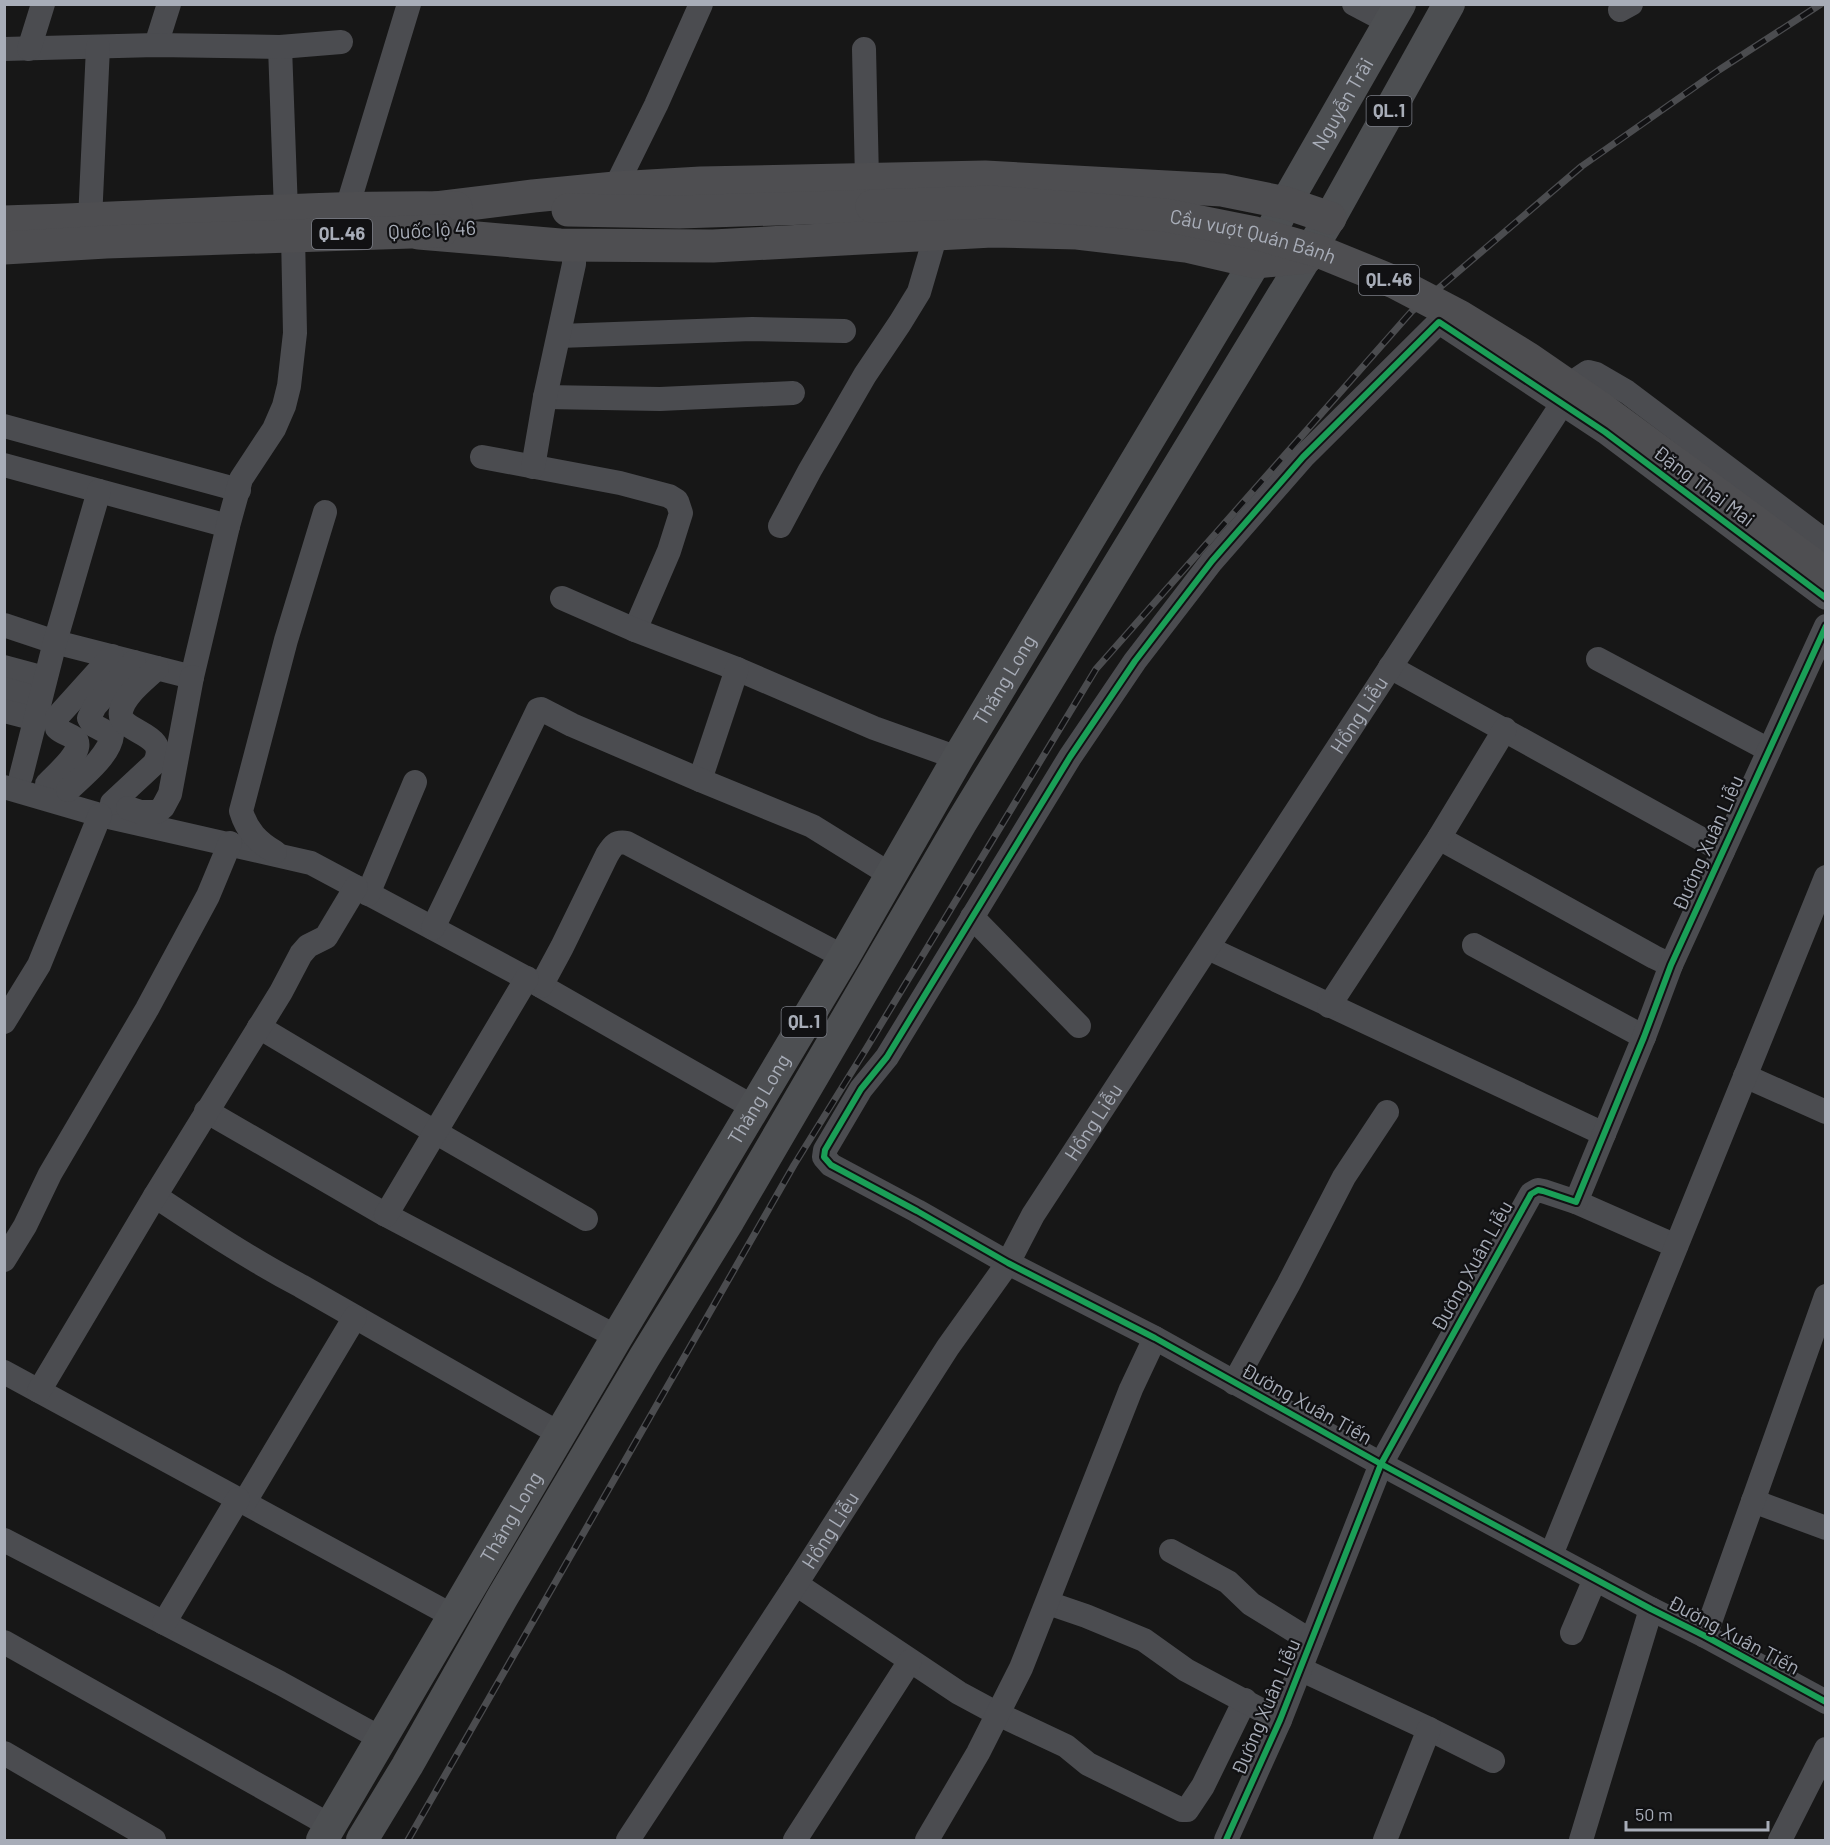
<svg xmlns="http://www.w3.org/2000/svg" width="1830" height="1845" viewBox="0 0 1830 1845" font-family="Barlow,sans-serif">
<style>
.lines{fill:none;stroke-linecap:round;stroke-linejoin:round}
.minor{stroke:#4b4c50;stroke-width:24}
.major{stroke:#4d4f52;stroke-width:32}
.highway{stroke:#4e4e51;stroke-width:33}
.rail-casing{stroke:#4b4c4f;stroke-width:7}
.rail{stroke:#111113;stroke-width:4.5;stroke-dasharray:14;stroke-linecap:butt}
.highway-bridge{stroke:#4e4e51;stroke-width:33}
.cycleway-casing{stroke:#111113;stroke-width:10}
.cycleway{stroke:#1a9f57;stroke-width:6}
.labels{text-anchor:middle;stroke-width:4.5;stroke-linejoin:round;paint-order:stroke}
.shield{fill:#111113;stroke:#7b7e86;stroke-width:1.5}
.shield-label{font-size:18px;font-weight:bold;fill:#a8adb8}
.street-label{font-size:20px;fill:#a8adb8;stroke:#111113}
</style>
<rect width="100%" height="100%" fill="#171717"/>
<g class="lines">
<g class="minor">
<polyline points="1354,4 1390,23"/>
<polyline points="1620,10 1631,4"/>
<polyline points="156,45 169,4"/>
<polyline points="280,47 286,211"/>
<polyline points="4,49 156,45 280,47 341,42"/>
<polyline points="29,49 43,4"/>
<polyline points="864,49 867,179"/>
<polyline points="615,188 656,105 701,4"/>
<polyline points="347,208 409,4"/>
<polyline points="90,220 98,47"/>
<polyline points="559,336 752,329 844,331"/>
<polyline points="545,397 660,399 793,393"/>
<polyline points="4,426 239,490"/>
<polyline points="482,457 620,483 669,496 677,501 681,513 669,551 635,630"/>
<polyline points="4,465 228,526"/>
<polyline points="533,467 545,397 574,264 574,245"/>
<polyline points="780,526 810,470 865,375 900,323 919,292 936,234"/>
<polyline points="562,598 635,630 737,669 874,728 958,758"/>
<polyline points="1826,598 1605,432 1439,322 1303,457 1212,561 1135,661 1070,757 887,1057 861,1089 825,1150 824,1157 831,1165 917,1211 1008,1263 1155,1338 1381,1464 1651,1609 1705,1636 1826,1702"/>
<polyline points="4,625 55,642 192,677 228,526 241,479 274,429 284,406 289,386 295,333 293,235"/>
<polyline points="1598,659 1769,750"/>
<polyline points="4,667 45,678"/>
<polyline points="1390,667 1723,851"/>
<polyline points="4,689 40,699"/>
<polyline points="4,711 35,719"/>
<polyline points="21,776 55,642 99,491"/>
<polyline points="700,780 737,669"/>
<path d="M 47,784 C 55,775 88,749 74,738 C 69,734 62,733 57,728 L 57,717 L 112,656"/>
<polyline points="4,787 100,815 311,863 541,986 753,1107"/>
<path d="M 68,790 C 82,777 110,755 112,735 L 93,725 L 89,718 L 95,706 L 134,662"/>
<path d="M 112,803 L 154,764 C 173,732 116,733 121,711 C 125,694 145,680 157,668"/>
<polyline points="128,808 140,812 157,812 163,807 170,794 192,677"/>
<polyline points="1439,838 1654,957 1671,965"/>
<path d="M 275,852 C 258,842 247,831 241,811 L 286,640 L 325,512"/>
<polyline points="368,894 415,782"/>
<polyline points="972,917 1079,1026"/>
<polyline points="433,928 538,710 541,709 572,725 700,780 812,826 891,875"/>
<polyline points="1474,945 1644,1037"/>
<polyline points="1208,948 1604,1134"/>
<path d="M 541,986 L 562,947 L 607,855 C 613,845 616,841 627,843 L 844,957"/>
<polyline points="1329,1006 1439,838 1505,729"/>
<polyline points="4,1022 39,965 100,815"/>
<polyline points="259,1027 435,1132 586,1219"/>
<polyline points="1745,1076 1826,1112"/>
<polyline points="206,1111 386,1215 617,1337"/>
<path d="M 155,1196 C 203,1228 250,1259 301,1286 L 560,1434"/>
<polyline points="1576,1202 1676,1246"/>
<polyline points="386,1215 527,978"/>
<polyline points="4,1260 25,1226 50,1174 147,1009 208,896 230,843"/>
<polyline points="4,1372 453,1616"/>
<polyline points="1234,1383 1288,1285 1344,1177 1387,1112"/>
<polyline points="39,1391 155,1196 281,992 301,954 308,946 326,937 356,887"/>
<polyline points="1753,1501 1826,1528"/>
<polyline points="244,1503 355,1317"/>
<polyline points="4,1540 280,1683 382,1739"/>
<polyline points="1171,1551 1228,1582 1251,1604 1311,1641"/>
<polyline points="1551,1555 1826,877"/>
<polyline points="796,1584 959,1693 998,1714 1066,1746 1088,1764 1182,1810 1187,1810 1203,1786 1245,1700"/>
<polyline points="1048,1603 1086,1616 1144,1640 1186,1670 1280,1720"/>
<polyline points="164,1623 238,1499"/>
<polyline points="1572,1633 1595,1579"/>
<polyline points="1705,1636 1826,1296"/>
<polyline points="4,1642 331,1826"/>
<polyline points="1300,1669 1429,1729 1493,1761"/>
<polyline points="4,1753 154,1840"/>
<path id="s1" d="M 628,1840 L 796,1584 L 948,1347 L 1008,1263 L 1033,1215 L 1579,378 L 1588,372 L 1596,374 L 1627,392 L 1826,542"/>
<polyline points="795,1840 910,1661"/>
<polyline points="927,1840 978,1753 1021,1668 1131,1389 1155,1338"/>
<polyline points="1226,1840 1280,1720 1381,1464 1531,1194 1538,1190 1543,1191 1576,1202 1644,1037 1671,965 1826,626"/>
<polyline points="1385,1840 1429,1729"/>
<polyline points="1581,1840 1651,1609"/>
<polyline points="1780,1840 1826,1749"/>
</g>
<g class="major">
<path id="s2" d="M 322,1840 L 617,1337 L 844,957 L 958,758 L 1255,262 L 1286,203 L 1400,4"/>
<polyline points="362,1840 407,1766 502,1598 644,1358 729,1220 961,823 1330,218 1449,4"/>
</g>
<g class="highway">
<polyline points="436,208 533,196 615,188 701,183 985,177 1222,190 1286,203 1330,218"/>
<polyline points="568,210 679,212 872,206"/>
<path d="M 4,222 C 155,218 306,206 456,208"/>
<polyline points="419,233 560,245 713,246 992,231 1077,233 1186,246 1255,262 1307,257"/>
<polyline points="4,248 106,242 441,231"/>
</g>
<g class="rail-casing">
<polyline id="rail" points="408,1840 794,1165 866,1049 1096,669 1412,311 1582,166 1719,70 1821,4"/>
</g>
<use href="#rail" class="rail"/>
<path class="highway-bridge" id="s3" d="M 872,206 L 991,202 L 1165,215 L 1255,233 L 1318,251 L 1394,282 L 1459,316 L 1529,359 L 1603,410 L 1826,574"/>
<g class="cycleway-casing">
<g id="cycleway">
<polyline points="1826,598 1605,432 1439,322 1303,457 1212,561 1135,661 1070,757 887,1057 861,1089 825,1150 824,1157 831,1165 917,1211 1008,1263 1155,1338 1381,1464 1651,1609 1705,1636 1826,1702"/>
<polyline points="1226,1840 1280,1720 1381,1464 1531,1194 1538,1190 1543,1191 1576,1202 1644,1037 1671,965 1826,626"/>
</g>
</g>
<use href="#cycleway" class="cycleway"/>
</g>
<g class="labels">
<g class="shield">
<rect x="1366.5" y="96" width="45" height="30" rx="4.5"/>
<rect x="312" y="219" width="60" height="30" rx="4.5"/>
<rect x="1359" y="265" width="60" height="30" rx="4.5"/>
<rect x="781.5" y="1007" width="45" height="30" rx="4.5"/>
</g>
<g class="shield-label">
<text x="1389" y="117">QL.1</text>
<text x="342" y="240">QL.46</text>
<text x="1389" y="286">QL.46</text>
<text x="804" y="1028">QL.1</text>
</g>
<g class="street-label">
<text dy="7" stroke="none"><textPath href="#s2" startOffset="2014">Nguyễn Trãi</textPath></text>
<text transform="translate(432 230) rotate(-3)" y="7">Quốc lộ 46</text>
<text dy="7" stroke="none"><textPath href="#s3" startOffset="384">Cầu vượt Quán Bánh</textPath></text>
<text transform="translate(1704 486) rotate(37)" y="7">Đặng Thai Mai</text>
<text dy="7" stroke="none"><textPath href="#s2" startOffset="1346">Thăng Long</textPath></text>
<text dy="7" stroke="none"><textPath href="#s1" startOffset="1342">Hồng Liễu</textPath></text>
<text transform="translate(1708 843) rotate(-66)" y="7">Đường Xuân Liễu</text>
<text dy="7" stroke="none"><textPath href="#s2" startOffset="860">Thăng Long</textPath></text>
<text dy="7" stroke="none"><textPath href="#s1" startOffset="856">Hồng Liễu</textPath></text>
<text transform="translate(1472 1266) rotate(-61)" y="7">Đường Xuân Liễu</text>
<text transform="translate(1307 1404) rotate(29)" y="7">Đường Xuân Tiến</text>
<text dy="7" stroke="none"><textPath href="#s2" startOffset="374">Thăng Long</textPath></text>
<text dy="7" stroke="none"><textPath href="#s1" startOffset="370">Hồng Liễu</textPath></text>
<text transform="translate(1734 1635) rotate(28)" y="7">Đường Xuân Tiến</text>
<text transform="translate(1266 1707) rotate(-67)" y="7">Đường Xuân Liễu</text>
</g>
</g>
<rect width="1830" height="1845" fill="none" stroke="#a8adb8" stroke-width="12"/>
<path d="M1626 1821v9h142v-9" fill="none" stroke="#a8adb8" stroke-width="3"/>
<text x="1635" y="1821" font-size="18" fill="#a8adb8" stroke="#111113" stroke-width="4.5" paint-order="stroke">50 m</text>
</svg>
